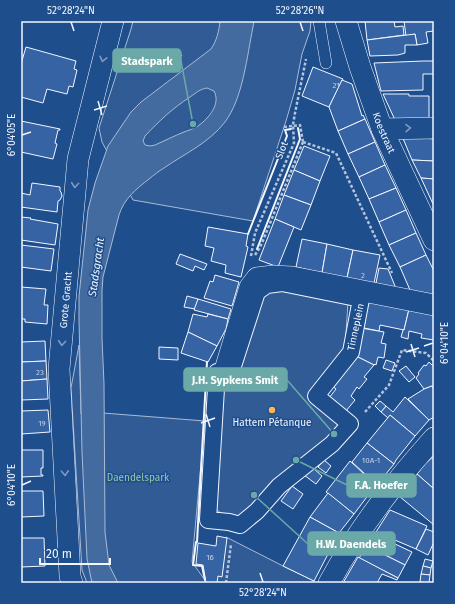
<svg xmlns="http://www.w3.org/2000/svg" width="455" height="604" viewBox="0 0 455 604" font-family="'Fira Sans',sans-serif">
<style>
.built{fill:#305b95;stroke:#a8bbd7}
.water{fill:#446ba0;stroke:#a8bbd7;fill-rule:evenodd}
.building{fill:#3563a3;stroke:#f2f6ff}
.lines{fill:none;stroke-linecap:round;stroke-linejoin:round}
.service-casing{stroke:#f2f6ff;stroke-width:12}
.pedestrian-casing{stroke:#f2f6ff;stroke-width:18}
.minor-casing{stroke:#f2f6ff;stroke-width:22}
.path{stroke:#b3c4dc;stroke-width:2.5;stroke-dasharray:3 2;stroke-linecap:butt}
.service{stroke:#1f4e8c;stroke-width:11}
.pedestrian{stroke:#1f4e8c;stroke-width:16}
.minor{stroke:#1f4e8c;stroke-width:21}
.wall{stroke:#f2f6ff;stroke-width:2}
.oneway{stroke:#7e9ac0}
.ticks{fill:none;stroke:#f2f6ff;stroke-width:1.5}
.poi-dot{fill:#ffb74d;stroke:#1f4e8c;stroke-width:1.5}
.labels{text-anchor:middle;stroke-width:3;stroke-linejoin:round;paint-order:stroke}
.number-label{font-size:8px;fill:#c3d1e8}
.street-label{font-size:10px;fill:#f2f6ff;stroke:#1f4e8c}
.poi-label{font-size:10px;fill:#f2f6ff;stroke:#1f4e8c}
.park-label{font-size:10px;fill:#97c8a6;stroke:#1f4e8c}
.water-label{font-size:11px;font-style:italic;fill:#f2f6ff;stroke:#1f4e8c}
.leader{fill:none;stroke:#6aa9a8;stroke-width:1.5}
.callout-dot{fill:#6aa9a8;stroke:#1f4e8c;stroke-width:1.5}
.callout{fill:#6aa9a8;stroke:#6aa9a8;stroke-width:1.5}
.callout-label{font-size:11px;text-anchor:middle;font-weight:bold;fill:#fff}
.neatline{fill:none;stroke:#f2f6ff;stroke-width:1.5}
.ticks-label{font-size:10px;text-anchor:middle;fill:#f2f6ff}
</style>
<rect width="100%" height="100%" fill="#1f4e8c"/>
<g class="built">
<polygon points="133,21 311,21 310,31 302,54 295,90 286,121 253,221 133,200 102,142 99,128 131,29"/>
<polygon points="262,288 348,302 345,349 312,396 344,423 330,441 300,459 238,524 212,507 218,388 234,376"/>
<polygon points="79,345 81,414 103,415 103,413 205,421 192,562 207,583 87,583 82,570 71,388"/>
<polygon points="226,537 283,566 314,581 313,583 216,583 217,576 222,576"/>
</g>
<path class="water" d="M 220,21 L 254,21 L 253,27 C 247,56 243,98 225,122 C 209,143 184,154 164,168 C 159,171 154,175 149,179 C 136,189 124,199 119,215 L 103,277 L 102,291 L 102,338 L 104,384 L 105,532 L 109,565 L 118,583 L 92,583 L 87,559 L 82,452 L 79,320 L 79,296 L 85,239 L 88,210 L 95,183 L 108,146 L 131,112 L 141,102 L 211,49 C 217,40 219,31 220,21 ZM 207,88 L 214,91 C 221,104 209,118 198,126 C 194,129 189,130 184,132 C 174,136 164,141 155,145 L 150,146 L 145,145 L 143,141 L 145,136 C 159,121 173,108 190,97 C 196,93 200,89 207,88 Z"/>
<g class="building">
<polygon points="365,21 394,21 395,27 403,26 404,35 367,40"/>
<polygon points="404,21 434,21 434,32 434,31 426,32 428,43 417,45 415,34 406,36"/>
<polygon points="415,34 417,45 405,45 405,53 398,55 370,56 367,40"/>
<polygon points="26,47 76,61 74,69 77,70 73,87 69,86 67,94 47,89 43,103 21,97 21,64"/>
<polygon points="423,61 434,61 434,74 423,74 423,90 381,91 374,63"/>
<polygon points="313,67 343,79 329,107 302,96"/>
<polygon points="342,80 352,84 362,116 363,115 365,119 338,131 329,107"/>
<polygon points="383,94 409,94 409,96 429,96 429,120 395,120"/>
<polygon points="365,119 375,142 348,154 338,131"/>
<polygon points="21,121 60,129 60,130 58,130 55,143 57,144 53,159 21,152"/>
<polygon points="402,136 434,139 434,161 412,160"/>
<polygon points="375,142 385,165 359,177 348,154"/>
<polygon points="304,146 330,156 320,181 294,170"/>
<polygon points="412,160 434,161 434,179 421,178"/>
<polygon points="385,165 396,188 369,199 359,177"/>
<polygon points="294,170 320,181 311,205 284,195"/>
<polygon points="421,178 434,179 434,204 433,204"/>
<polygon points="32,183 60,187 60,191 61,192 62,196 60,200 58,201 57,212 21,207 21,193 30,195"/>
<polygon points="396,188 406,210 379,222 369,199"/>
<polygon points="284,195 311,205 301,230 275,219"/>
<polygon points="406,210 416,233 389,245 379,222"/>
<polygon points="21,217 31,218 30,219 58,224 55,245 21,240"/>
<polygon points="275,219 294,227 278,267 259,260"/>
<polygon points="208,227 248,234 246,246 248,247 241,277 225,273 226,265 211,261 214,248 205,246"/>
<polygon points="416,233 426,255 400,267 389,245"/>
<polygon points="302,239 327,244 322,273 296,267"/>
<polygon points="327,244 353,250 347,278 322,273"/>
<polygon points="21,245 54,249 51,271 21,267"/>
<polygon points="353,250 380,255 374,283 347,278"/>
<polygon points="180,254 207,264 204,270 195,266 193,271 176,264"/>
<polygon points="426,255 434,271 434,293 433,295 410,290 400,267"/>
<polygon points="379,268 388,269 395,286 391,291 375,288"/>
<polygon points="215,275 239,282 232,306 204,298 210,281 213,282"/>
<polygon points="21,287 46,289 44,305 48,305 47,324 25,322 25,319 21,319"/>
<polygon points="187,296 198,299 195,309 184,307"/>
<polygon points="198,299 231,309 228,319 194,310"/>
<polygon points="366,301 409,309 404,330 380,325 379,331 364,328 365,322 362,321"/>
<polygon points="409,309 434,314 434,340 421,338 422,334 409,331 408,339 401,337 403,330 404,330"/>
<polygon points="193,314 207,317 208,314 228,319 226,329 217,346 188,332"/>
<polygon points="361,328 384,332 381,343 386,344 384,358 378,357 376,365 375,364 374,365 356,356"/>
<polygon points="188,332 217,346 208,362 181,353"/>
<polygon points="45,341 46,361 21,362 21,342"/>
<polygon points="159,347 178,348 178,360 159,359"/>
<polygon points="356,356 374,365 364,377 367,379 359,389 357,387 351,396 355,400 346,411 329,398 336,389 331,385"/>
<polygon points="386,360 395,363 392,371 383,368"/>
<polygon points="46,361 47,379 21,381 21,362"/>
<polygon points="429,362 434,367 434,389 432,386 424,389 416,378 419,374 418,373 424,365 426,366"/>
<polygon points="406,366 415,377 409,382 399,371"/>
<polygon points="47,379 48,399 21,400 21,381"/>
<polygon points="432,386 434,389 434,417 429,420 408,399 424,389"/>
<polygon points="405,397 429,420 415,436 390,415 388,418 381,412 386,406 393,412"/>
<polygon points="380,401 386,406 381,412 375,406"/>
<polygon points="48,410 50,432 21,434 21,411"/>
<polygon points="390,415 415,436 396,460 394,464 367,443"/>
<polygon points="367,443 394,464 377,485 352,462"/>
<polygon points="21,450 43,450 43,468 41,468 41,475 43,475 43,476 21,477"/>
<polygon points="434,456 434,489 417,474 425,464"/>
<polygon points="324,460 331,466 326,473 318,467"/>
<polygon points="350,461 376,485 354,514 326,492"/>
<polygon points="313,468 322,476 316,484 304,475"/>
<polygon points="417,474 434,489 434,525 399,496"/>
<polygon points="292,486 303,494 293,509 281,501"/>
<polygon points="21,491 43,491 44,516 21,517"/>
<polygon points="328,493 354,514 339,533 310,517"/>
<polygon points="390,510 427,526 416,549 376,532"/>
<polygon points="310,517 339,533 314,581 283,566"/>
<polygon points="426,529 434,532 434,542 428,555 416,549"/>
<polygon points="374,534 412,552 405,565 367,546"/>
<polygon points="217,536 227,538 222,577 218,576 217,583 206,583 203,565 196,564 198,543 216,546"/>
<polygon points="21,538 44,538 45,566 21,567"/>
<polygon points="367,546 405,565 398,578 359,558"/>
<polygon points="358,557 398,578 397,580 382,574 377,583 343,583"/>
<polygon points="425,559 433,561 431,568 423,566"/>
<polygon points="423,566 431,568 430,575 421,574"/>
<polygon points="421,574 430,575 429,583 420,582"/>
</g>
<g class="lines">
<g class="service-casing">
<polyline id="service" points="319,21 326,63"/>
</g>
<g class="pedestrian-casing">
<polygon id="pedestrian" points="282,283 361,299 351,352 316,396 350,424 332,444 279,486 257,511 240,525 229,522 208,520 217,372 231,371 234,363 257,292 267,285"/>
</g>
<g class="minor-casing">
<g id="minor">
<path id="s1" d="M 346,21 L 360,67 L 382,129 L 434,240"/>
<polyline points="382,129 434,128"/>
<polyline points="225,370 250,287 257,278 273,276 292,277 434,305"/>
<path id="s2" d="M 72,583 L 70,576 L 59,369 L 78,159 L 113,21"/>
<path d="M 329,583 C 348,548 371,514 396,483 C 408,467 421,453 434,438"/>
</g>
</g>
<g class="path">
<polyline points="128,53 172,63 182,54"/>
<polyline points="284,127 300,125 303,142"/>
<polyline points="303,142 336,153 392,273"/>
<polyline points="255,255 259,249 262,243 303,142"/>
<polyline points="251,256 255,233 294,143 293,125 295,113 306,59"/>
<polyline points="365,412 389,385 402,350 426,353 434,361"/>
<polyline points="226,583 231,544"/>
</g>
<use href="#service" class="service"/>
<use href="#pedestrian" class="pedestrian"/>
<use href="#minor" class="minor"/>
<g class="wall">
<polyline points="248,234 287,136 285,130 291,129"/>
<polyline points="257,249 300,139 298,128"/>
<polyline points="205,580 202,566 193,565 196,542 197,542 207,362"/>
</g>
</g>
<defs><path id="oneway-chevron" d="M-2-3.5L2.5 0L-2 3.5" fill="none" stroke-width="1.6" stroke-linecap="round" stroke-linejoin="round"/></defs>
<g class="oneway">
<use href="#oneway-chevron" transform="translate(103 59) rotate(104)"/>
<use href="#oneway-chevron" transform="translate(408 128) rotate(-1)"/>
<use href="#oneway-chevron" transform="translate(75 185) rotate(95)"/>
<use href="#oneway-chevron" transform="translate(62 343) rotate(95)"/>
<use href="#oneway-chevron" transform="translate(65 473) rotate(87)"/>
</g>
<path class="ticks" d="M 71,22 L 74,31M 300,22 L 303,31M 98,101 L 102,115M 94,110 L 107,106M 22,135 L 31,132M 411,344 L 415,357M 424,346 L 433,343M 406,352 L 419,348M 206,414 L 210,427M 201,423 L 215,418M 22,485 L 31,481M 260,573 L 263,582"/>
<circle class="poi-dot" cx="272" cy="410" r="4"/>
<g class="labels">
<g class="number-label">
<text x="336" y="88">21</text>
<text x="363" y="278">2</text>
<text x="40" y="375">23</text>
<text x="42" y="426">19</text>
<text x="371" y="463">10A-1</text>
<text x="210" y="560">16</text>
</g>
<g class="street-label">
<text dy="4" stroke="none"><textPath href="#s1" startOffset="118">Koestraat</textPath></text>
<text transform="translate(281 150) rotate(-69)" y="4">Slot</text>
<text dy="4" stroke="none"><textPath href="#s2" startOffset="284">Grote Gracht</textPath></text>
<text transform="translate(355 327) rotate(-78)" y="4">Tinneplein</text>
</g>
<g class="poi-label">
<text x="272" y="426">Hattem Pétanque</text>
</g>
<g class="park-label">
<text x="138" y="481">Daendelspark</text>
</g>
<g class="water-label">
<text transform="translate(96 267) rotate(-82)" y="4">Stadsgracht</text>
</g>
</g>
<path class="leader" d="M193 124L181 61M334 434L287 380M296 460L347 485M254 495L308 544"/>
<g class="callout-dot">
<circle cx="193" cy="124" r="4"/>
<circle cx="334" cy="434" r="4"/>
<circle cx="296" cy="460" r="4"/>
<circle cx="254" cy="495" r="4"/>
</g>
<g class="callout">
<rect x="113" y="49" width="68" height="23" rx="4"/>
<rect x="184" y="368" width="103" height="23" rx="4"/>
<rect x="347" y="474" width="69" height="23" rx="4"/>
<rect x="308" y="532" width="87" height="23" rx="4"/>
</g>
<g class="callout-label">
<text x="147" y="65">Stadspark</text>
<text x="235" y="384">J.H. Sypkens Smit</text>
<text x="381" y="489">F.A. Hoefer</text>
<text x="351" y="548">H.W. Daendels</text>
</g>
<rect width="455" height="604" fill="none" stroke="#1f4e8c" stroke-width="44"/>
<path d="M40 558v6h70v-6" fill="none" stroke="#f2f6ff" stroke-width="2"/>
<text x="46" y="558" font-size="12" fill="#f2f6ff" stroke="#1f4e8c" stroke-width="3" paint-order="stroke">20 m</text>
<rect x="22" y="22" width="411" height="560" class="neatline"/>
<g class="ticks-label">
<text x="71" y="14">52°28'24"N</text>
<text x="300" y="14">52°28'26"N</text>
<text transform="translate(11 135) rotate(-90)" y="4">6°04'05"E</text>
<text transform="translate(444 343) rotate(-90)" y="4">6°04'10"E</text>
<text transform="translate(11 485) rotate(-90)" y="4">6°04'10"E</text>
<text x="263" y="596">52°28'24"N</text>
</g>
</svg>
